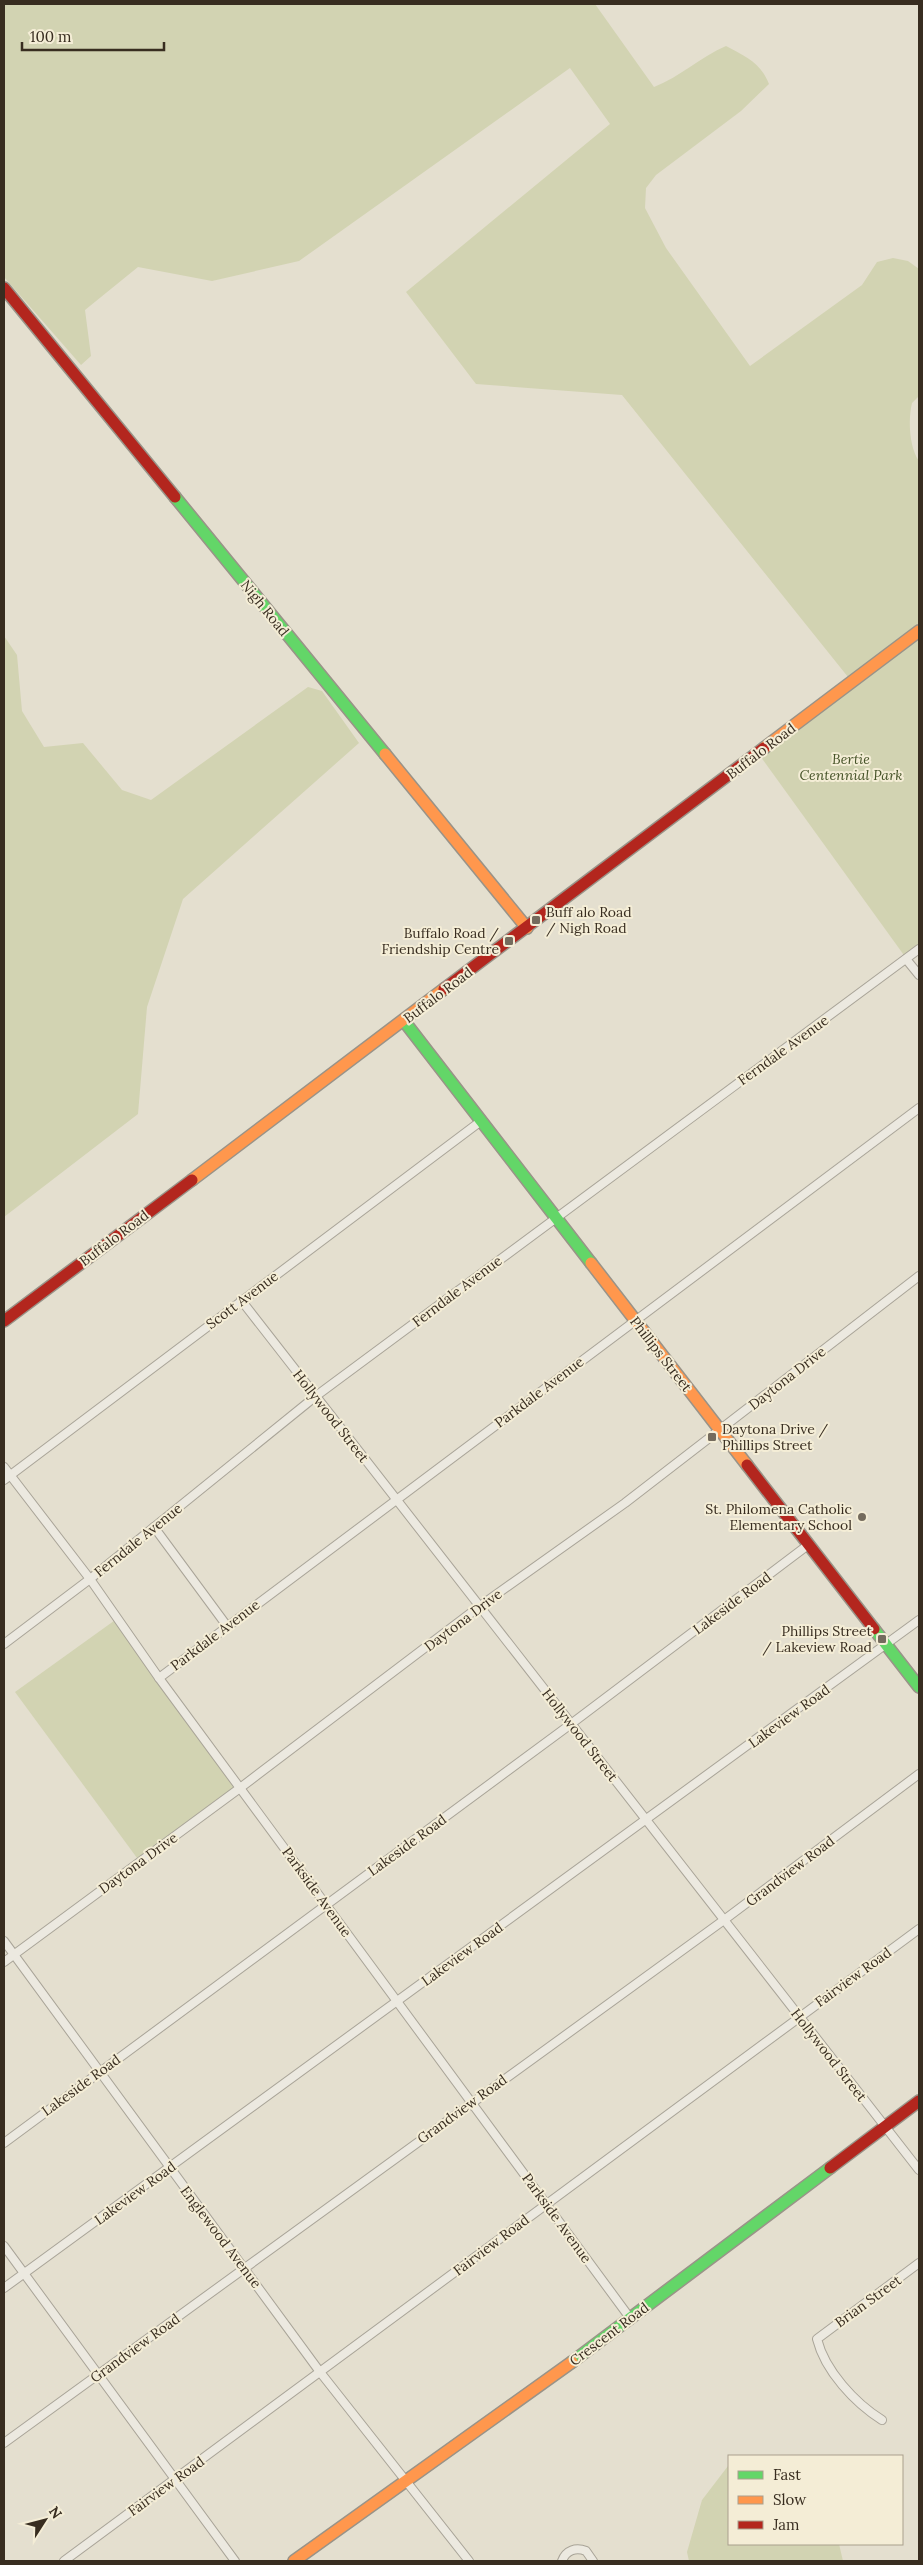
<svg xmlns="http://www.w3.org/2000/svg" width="923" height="2565" viewBox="0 0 923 2565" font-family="Lora,serif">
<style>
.green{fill:#d2d3b2}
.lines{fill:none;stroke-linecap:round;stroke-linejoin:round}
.street-casing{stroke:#a9a498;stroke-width:10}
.fast-casing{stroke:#999388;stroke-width:14}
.slow-casing{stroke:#999388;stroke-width:14}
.jam-casing{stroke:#999388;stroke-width:14}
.street{stroke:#ece9e0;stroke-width:8}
.fast{stroke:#63d668;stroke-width:11}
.slow{stroke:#ff974d;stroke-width:11}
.jam{stroke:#b3261e;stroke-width:11}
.poi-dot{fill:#746b5d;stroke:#f4edd6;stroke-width:2}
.labels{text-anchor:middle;stroke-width:4;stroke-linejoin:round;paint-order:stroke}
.street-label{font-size:14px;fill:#382d20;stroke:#f4edd6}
.park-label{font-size:14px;font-style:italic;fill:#465328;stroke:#f4edd6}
.poi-label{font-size:14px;fill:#382d20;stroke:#f4edd6;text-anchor:end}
</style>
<rect width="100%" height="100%" fill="#e4dfcf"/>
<g class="green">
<path d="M 4,4 L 595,4 L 654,87 C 680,77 700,57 726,46 C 745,56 761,63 769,84 L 741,111 L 656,175 L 646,188 L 645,208 L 666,248 L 750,366 L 862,285 L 877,262 L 893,258 L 908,261 L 919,269 L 919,396 L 912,403 C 908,419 909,447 919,461 L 919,623 L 848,677 L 622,395 L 476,384 L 406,292 L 610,124 L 570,68 L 299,261 L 212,281 L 138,267 L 85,310 L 91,356 L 81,365 L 4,277 Z"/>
<polygon points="919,632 919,948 906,958 758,753"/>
<polygon points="4,636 17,655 22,711 44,747 83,743 122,790 151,800 308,687 322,691 359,743 183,899 147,1007 138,1114 4,1217"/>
<polygon points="118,1618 239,1788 140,1862 15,1692"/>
<polygon points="728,2466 729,2544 839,2544 843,2561 689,2561 687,2552 702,2500"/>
</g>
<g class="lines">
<g class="street-casing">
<g id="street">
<polyline points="906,959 919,975"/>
<polyline points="241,1300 919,2170"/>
<polyline points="4,1467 90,1579 159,1678 630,2318"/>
<polyline points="4,1480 481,1121"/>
<polyline points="154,1527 227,1626"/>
<polyline points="4,1644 90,1579 316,1396 919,949"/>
<polyline points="159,1678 919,1108"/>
<polyline points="4,1941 320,2372 469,2561"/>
<polyline points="4,1962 240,1788 480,1606 625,1503 919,1276"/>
<polyline points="4,2143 571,1724 808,1545"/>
<polyline points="4,2246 235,2561"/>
<polyline points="4,2288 919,1620"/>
<path d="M 882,2420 C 855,2403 825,2371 817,2339 L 919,2263"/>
<polyline points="4,2443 724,1920 919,1774"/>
<polyline points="64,2561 919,1929"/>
<path d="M 562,2561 C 566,2550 576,2547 586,2551 L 593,2561"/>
</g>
</g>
<g class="fast-casing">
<g id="fast">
<polyline points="175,497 385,754"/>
<polyline points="404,1021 591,1263"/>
<polyline points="874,1629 919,1687"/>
<polyline points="572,2362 830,2168"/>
</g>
</g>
<g class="slow-casing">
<g id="slow">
<polyline points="764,748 919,631"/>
<polyline points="385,754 527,928"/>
<polyline points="192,1180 444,989"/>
<polyline points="591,1263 747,1465"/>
<polyline points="294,2561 572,2362"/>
</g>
</g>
<g class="jam-casing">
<g id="jam">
<polyline points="4,288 175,497"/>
<polyline points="444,989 764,748"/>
<polyline points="4,1321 192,1180"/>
<polyline points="747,1465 874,1629"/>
<polyline points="830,2168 919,2101"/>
</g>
</g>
<use href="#street" class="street"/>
<use href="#fast" class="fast"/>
<use href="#slow" class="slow"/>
<use href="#jam" class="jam"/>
</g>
<g class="poi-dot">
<rect x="531" y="915" width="10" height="10" rx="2.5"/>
<rect x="504" y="936" width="10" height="10" rx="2.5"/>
<rect x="707" y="1432" width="10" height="10" rx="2.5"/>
<circle cx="862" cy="1517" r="5"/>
<rect x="877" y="1634" width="10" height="10" rx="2.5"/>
</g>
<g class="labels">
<g class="street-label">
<text transform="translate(265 608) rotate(51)" y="5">Nigh Road</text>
<text transform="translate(761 751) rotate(-37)" y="5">Buffalo Road</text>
<text transform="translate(438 995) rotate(-37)" y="5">Buffalo Road</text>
<text transform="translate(783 1050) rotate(-36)" y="5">Ferndale Avenue</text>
<text transform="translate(114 1238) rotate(-37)" y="5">Buffalo Road</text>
<text transform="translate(457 1291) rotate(-37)" y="5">Ferndale Avenue</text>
<text transform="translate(242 1300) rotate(-37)" y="5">Scott Avenue</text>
<text transform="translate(661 1354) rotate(52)" y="5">Phillips Street</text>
<text transform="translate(787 1378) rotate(-38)" y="5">Daytona Drive</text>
<text transform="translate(539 1392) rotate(-37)" y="5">Parkdale Avenue</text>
<text transform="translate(331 1416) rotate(52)" y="5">Hollywood Street</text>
<text transform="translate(138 1540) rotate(-39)" y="5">Ferndale Avenue</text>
<text transform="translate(732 1603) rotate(-37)" y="5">Lakeside Road</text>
<text transform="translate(463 1620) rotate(-37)" y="5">Daytona Drive</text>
<text transform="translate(215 1635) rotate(-37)" y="5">Parkdale Avenue</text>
<text transform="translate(789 1716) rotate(-36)" y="5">Lakeview Road</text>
<text transform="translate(580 1735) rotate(52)" y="5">Hollywood Street</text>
<text transform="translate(407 1845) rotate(-36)" y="5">Lakeside Road</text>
<text transform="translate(138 1863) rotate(-36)" y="5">Daytona Drive</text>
<text transform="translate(790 1871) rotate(-37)" y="5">Grandview Road</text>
<text transform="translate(317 1892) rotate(54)" y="5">Parkside Avenue</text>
<text transform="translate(462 1954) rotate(-36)" y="5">Lakeview Road</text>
<text transform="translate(853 1977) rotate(-36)" y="5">Fairview Road</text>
<text transform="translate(829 2055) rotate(52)" y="5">Hollywood Street</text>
<text transform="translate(81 2085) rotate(-36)" y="5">Lakeside Road</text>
<text transform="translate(462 2109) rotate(-36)" y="5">Grandview Road</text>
<text transform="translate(135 2193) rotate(-36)" y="5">Lakeview Road</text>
<text transform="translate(557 2218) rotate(54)" y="5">Parkside Avenue</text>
<text transform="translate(221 2237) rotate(53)" y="5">Englewood Avenue</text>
<text transform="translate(491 2245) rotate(-37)" y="5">Fairview Road</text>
<text transform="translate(868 2301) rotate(-36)" y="5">Brian Street</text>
<text transform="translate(609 2334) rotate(-37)" y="5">Crescent Road</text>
<text transform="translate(135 2348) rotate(-36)" y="5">Grandview Road</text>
<text transform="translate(166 2486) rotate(-36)" y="5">Fairview Road</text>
</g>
<g class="park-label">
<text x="851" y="764">Bertie<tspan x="851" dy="16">Centennial Park</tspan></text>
</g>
<g class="poi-label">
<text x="546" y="917" text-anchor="start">Buff alo Road<tspan x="546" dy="16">/ Nigh Road</tspan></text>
<text x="499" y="938">Buffalo Road /<tspan x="499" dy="16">Friendship Centre</tspan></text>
<text x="722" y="1434" text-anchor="start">Daytona Drive /<tspan x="722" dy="16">Phillips Street</tspan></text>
<text x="852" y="1514">St. Philomena Catholic<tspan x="852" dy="16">Elementary School</tspan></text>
<text x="872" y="1636">Phillips Street<tspan x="872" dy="16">/ Lakeview Road</tspan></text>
</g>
</g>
<rect width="923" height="2565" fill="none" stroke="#382d20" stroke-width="10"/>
<rect x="728" y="2455" width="175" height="90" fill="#f4edd6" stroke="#a9a08d"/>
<rect x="738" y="2471" width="25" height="8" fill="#63d668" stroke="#a9a08d"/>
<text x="773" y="2480" font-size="15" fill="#382d20">Fast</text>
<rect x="738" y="2496" width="25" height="8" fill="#ff974d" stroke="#a9a08d"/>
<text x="773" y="2505" font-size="15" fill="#382d20">Slow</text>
<rect x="738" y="2521" width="25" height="8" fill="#b3261e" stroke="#a9a08d"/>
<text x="773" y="2530" font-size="15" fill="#382d20">Jam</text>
<g transform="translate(45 2520) rotate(54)" stroke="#f4edd6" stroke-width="4" paint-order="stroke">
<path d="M0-4L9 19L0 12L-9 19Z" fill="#382d20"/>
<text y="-8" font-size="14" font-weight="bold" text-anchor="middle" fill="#382d20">N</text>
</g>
<path d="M22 42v8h142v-8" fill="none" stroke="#382d20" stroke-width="2.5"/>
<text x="30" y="42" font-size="15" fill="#382d20" stroke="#f4edd6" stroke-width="4" paint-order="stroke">100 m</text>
</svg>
